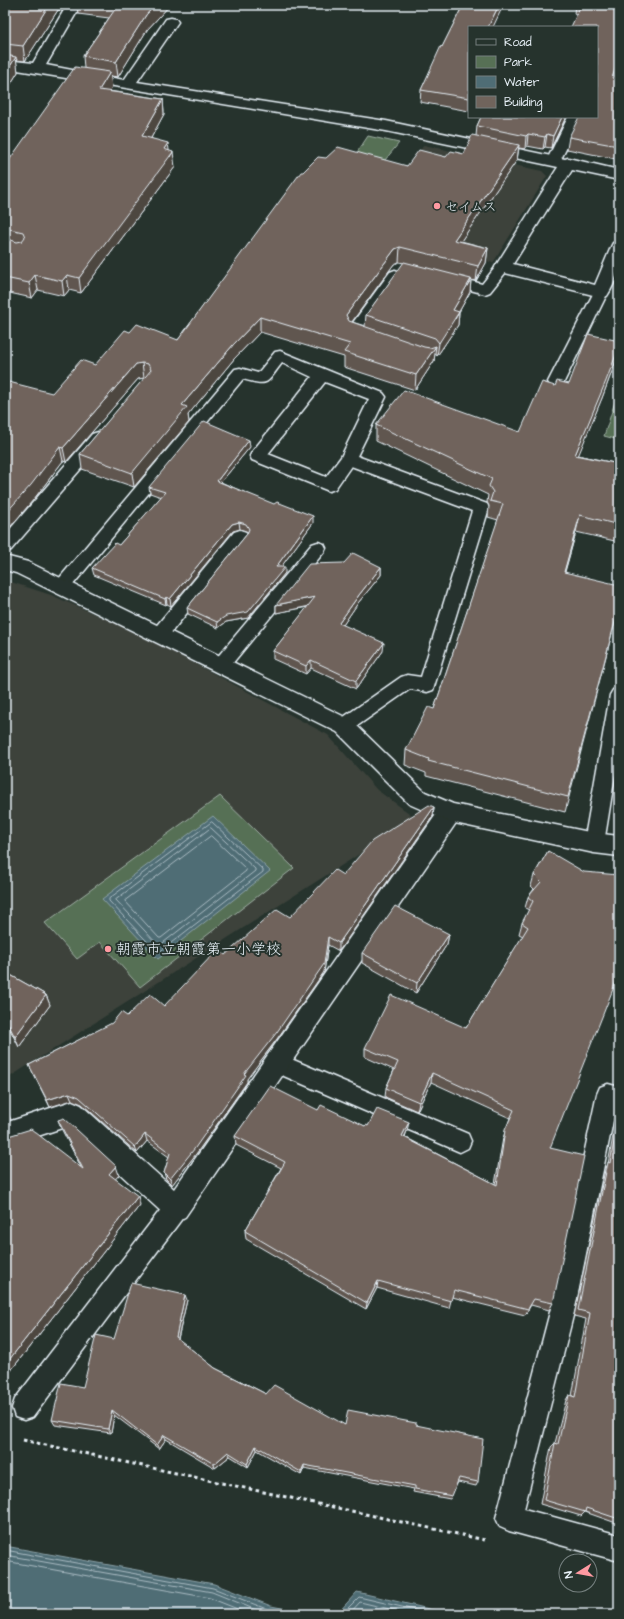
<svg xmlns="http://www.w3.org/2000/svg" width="624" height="1619" viewBox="0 0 624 1619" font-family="'Architects Daughter','Klee One',sans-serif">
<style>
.built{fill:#3c423b}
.green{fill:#577055;stroke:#a0b0a6}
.water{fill:#4f6d75;stroke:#8ca2a9}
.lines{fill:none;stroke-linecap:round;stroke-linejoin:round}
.shore{stroke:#abbcc4;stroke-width:1}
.lane-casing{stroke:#e8f1f8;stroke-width:3}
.street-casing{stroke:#e8f1f8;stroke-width:3}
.secondary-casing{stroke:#e8f1f8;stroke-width:3}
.path{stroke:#e8f1f8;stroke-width:3;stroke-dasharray:3.5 3.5;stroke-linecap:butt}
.lane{fill:#26332d;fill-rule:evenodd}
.street{fill:#26332d;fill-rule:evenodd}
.secondary{fill:#26332d;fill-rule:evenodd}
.wall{fill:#60564f;stroke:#e8f1f8;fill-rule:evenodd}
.shaded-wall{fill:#4e4640;stroke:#e8f1f8}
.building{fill:#70645c;stroke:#e8f1f8}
.poi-dot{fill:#ff9aa2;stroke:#26332d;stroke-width:1.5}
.labels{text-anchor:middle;stroke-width:4;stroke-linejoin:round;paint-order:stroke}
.far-poi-label{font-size:13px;fill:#e8f1f8;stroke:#26332d;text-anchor:start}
.poi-label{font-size:15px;fill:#e8f1f8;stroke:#26332d;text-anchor:start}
</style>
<rect width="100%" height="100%" fill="#26332d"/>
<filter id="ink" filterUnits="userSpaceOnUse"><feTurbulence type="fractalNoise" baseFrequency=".025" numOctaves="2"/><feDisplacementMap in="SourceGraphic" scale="8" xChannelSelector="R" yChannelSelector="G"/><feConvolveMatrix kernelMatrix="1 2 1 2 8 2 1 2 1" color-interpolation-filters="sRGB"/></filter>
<g filter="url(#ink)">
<g class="built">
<polygon points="424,145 542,171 547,176 493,263 423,240 366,224"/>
<polygon points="5,580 51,595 134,631 328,735 377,790 416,818 5,1080"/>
</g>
<g class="green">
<polygon points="368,136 399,143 380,166 352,160"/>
<polygon points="619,389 619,440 604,436"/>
<polygon points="220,796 294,868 140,987 100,942 77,959 45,923"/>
</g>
<g class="water">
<polygon points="213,816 270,871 158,959 102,899"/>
<polygon points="5,1546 214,1584 271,1606 314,1614 5,1614"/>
<polygon points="357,1592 450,1614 337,1614"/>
</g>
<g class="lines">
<g class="shore">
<polygon points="212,822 263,870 263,872 158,953 109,901 109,899"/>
<polygon points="211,828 255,869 255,871 159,946 116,900"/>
<polygon points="211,836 246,869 246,871 161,938 159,938 125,901"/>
<polyline points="5,1550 213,1588 269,1610 291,1614"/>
<polyline points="5,1555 212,1592 266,1614"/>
<polyline points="5,1561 210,1598 250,1614"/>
<polyline points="342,1614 359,1597 432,1614"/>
<polyline points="349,1614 360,1602 411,1614"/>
</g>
<g class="lane-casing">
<g id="lane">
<polygon points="568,117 582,117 559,163 549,163 547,160"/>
<polygon points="503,262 508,264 510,267 490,292 485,294 441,282 439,279 441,276 446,274 482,284 498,264"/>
<path d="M 395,270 L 400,272 L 402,275 L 363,329 L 375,334 L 377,337 L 375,340 C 367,343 351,338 347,331 L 349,328 L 390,272 Z"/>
<polygon points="601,287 606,289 608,292 564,382 561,386 556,387 551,386 548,382 594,292 596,289"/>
<path d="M 280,351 L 383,393 L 386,397 L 357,456 L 487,504 L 489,508 L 433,690 L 427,692 L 410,689 L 350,731 L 344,733 L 338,731 L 335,726 L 338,721 L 401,677 L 407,675 L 421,677 L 472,511 L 351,466 L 335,489 L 329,491 L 252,460 L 250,456 L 252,452 L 312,377 L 282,363 C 266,383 270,387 243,379 L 67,592 L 61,593 L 55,592 L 52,587 L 235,369 L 240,368 L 258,373 L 275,352 ZM 325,382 L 369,399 L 341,457 L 326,477 L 268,454 Z"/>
<polygon points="98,432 104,434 106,438 104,442 11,550 5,552 5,535 92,434"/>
<polygon points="240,530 246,532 248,536 246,540 165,640 159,642 153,640 150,635 153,630 234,532"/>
<polygon points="318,542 324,544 326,548 324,552 227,670 221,672 215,670 212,665 215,660 312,544"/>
<polygon points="619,688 619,750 604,843 601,849 594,851 587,849 584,843 610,695 613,690"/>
<polygon points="277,1053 468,1134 471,1141 468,1148 460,1152 270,1070 266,1063 270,1056"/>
<polygon points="608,1084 619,1087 619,1107 616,1106 575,1308 524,1509 619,1535 619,1561 509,1531 500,1527 496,1518 551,1308 597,1094 600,1087"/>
<polygon points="176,1197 184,1200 187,1208 184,1216 33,1417 24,1420 15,1417 12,1408 15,1399 168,1200"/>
</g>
</g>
<g class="street-casing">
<g id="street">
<path d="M 67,5 L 81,5 L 46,65 L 124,80 L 166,19 L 171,18 L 176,19 L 178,22 L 137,82 L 386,121 L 565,159 L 568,158 L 619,170 L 619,180 L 572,170 L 513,264 L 595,285 L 611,247 L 613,243 L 619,242 C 619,263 619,278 607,296 L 601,297 L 497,271 L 495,267 L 558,167 L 386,131 L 5,68 L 5,60 L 33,63 Z"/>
<polygon points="450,804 458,806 461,813 458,820 185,1217 176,1221 167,1217 68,1126 5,1147 5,1123 72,1101 81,1105 174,1189 442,806"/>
</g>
</g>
<g class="secondary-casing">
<polygon id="secondary" points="5,556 28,562 351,720 425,792 453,804 594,833 619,836 619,856 594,853 450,822 409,804 337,732 16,573 5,570"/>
</g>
<polyline class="path" points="23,1440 485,1540"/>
<use href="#lane" class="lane"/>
<use href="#street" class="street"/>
<use href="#secondary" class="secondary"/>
</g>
<g class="wall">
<polygon points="5,5 66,5 62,11 58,10 25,61 16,60 18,72 5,93"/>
<polygon points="77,5 170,5 147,30 118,77 110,76 112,87 109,91 163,99 164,114 151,138 169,151 175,167 81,293 69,290 64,296 38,290 32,298 5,292 5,166 84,68 83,56 109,18 78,14"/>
<polygon points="238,5 258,5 257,7"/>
<polygon points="463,5 501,5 501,10 469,27 469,111 420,102 421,90"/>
<polygon points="575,5 619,5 614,78 619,79 619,162 617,162 616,159 567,149 569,137 597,117 576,15 574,14"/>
<path d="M 481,117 L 566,117 L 551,148 L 545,147 L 543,149 L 527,146 L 525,149 L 519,148 L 517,160 L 461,241 L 488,248 L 486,263 L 476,281 L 471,280 L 470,292 L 459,312 L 458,325 L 437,356 L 435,353 L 434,361 L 415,390 L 344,367 L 344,357 L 260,332 L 234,359 L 188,415 L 189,422 L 134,487 L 82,469 L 80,454 L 145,378 L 144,378 L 138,379 L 66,462 L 63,461 L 34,499 L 52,393 L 95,365 L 130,332 L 178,340 L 303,172 L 407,166 L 446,157 L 464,154 L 476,136 L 477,126 ZM 399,262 L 404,263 L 366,315 L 365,326 L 352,322 L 394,264 Z"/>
<polygon points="617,358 602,398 578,455 619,464 619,542 576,532 565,572 619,607 565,812 426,776 426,773 405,765 406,750 434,709 498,520 488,517 489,506 487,502 488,495 376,441 376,425 520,432 555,386 569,384"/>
<polygon points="250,447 221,482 313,523 281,567 285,573 248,618 226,622 218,628 188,614 187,608 247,534 248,532 246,531 240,529 233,531 171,606 167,604 166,605 94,575 92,568 119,545 161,497 150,493 149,487"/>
<polygon points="381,567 381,575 358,603 343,625 383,651 356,689 311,668 306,674 273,659 273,651 308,607 276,613 276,605"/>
<polygon points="619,796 619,814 617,814"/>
<polygon points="434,807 433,816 339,951 328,945 324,972 277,1039 247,1079 247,1082 196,1154 172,1185 166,1179 164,1173 169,1157 147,1141 137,1153 82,1104 72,1100 50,1107 29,1065 127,1016 164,1006 225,955 290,917 343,875"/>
<polygon points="548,851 550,1148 553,1303 549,1310 531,1305 525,1315 452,1297 449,1308 377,1288 366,1309 246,1239 245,1231 281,1168 236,1145 235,1136 318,1110 365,1126 368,1126 407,1131 405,1137 495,1184 503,1138 510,1118 431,1082 417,1111 385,1097 386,1088 394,1070 365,1057 365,1048 466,1028 523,936 519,934 522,923 529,910 525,908 528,897 534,889 531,886 534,875"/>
<polygon points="449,934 447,944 416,993 362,963 362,953"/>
<polygon points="5,972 46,995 50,1005 19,1047 5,1020"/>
<polygon points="619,1106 619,1524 585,1512 581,1516 540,1504 551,1447 555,1443 566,1400 569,1395 572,1396 586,1319 574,1316 605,1170 608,1164 618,1108"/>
<polygon points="58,1120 119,1175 115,1179 140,1205 9,1373 5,1370 5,1137 81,1167 62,1130"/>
<polygon points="187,1300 178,1339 215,1368 266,1394 345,1425 416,1425 478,1482 476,1486 458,1482 450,1499 413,1492 414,1489 304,1468 301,1475 257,1450 248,1467 230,1456 215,1468 166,1439 159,1449 114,1415 111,1433 55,1425 52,1420 83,1387 114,1339"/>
</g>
<g class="shaded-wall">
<polygon points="49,5 57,5 58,10 25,61 23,46"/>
<polygon points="61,5 66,5 62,11"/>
<polygon points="155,5 170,5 147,30 118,77 116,62 146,15"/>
<polygon points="499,5 501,5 501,10 493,27 488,27"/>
<polygon points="16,57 18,72 5,93 5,74"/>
<polygon points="619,58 619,65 610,90 612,78"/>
<polygon points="110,72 112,87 101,105 99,90"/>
<polygon points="163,99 164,114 144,151 142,136"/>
<polygon points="562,117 566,117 551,148 553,136"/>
<polygon points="528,134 527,146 525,149 526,136"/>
<polygon points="547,134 545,147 543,149 545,137"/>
<polygon points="168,143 170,157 173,152 175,167 81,293 79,278"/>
<polygon points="519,145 517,160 452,254 454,240"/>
<polygon points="400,247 399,262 394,264 346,330 346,315 395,249"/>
<polygon points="488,248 486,263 476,281 478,266"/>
<polygon points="35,275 38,290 32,298 29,283"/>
<polygon points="67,275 69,290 64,296 62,281"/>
<polygon points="471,279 470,292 455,319 459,312 458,325 437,356 439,343 453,310"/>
<polygon points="260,317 260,332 234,359 188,415 189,422 134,487 132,473 182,405 233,345"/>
<polygon points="436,346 434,361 415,390 416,375"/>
<polygon points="619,347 619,350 617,358 602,398 572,471 575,455"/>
<polygon points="142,363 144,378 138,379 66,462 63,448 136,364"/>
<polygon points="249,440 250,447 217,487 217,481"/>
<polygon points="60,447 63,461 34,499 5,533 5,514"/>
<polygon points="580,515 576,532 560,588 564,572"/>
<polygon points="313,516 313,523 276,574 276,567"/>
<polygon points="239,522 240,529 233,531 171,606 170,599 232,524"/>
<polygon points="285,567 285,573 248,618 226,622 218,628 217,622"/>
<polygon points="381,567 381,575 358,603 339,631 339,623 359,595"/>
<polygon points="166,597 167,604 166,605 165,599"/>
<polygon points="315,597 315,605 276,613 276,605"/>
<polygon points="384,643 383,651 356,689 356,681"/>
<polygon points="311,660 311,668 306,674 306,666"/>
<polygon points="434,807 433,816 339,951 339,943"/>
<polygon points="449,934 447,944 416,993 417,983"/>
<polygon points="328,937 328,945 324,972 277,1039 247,1079 247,1082 196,1154 172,1185 170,1179 244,1074"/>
<polygon points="46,995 50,1005 19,1047 15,1037"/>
<polygon points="432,1073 431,1082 417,1111 419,1102"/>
<polygon points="69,1093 72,1100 50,1107 47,1100"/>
<polygon points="5,1110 6,1110 11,1120 5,1122"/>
<polygon points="409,1122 407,1131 401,1144 402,1136"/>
<polygon points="145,1134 147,1141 137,1153 135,1147"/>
<polygon points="116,1166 119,1175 112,1183 109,1174"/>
<polygon points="138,1196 140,1205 9,1373 5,1368 5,1365"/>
<polygon points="378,1281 377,1288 366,1309 367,1303"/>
<polygon points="185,1295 187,1300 177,1342 176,1337"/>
<polygon points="112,1410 114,1415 111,1433 108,1429"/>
<polygon points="164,1435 166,1439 159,1449 157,1445"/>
<polygon points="256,1446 257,1450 248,1467 247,1464"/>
<polygon points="228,1452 230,1456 215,1468 214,1464"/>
<polygon points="304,1465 304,1468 301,1475 301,1472"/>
</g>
<g class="building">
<polygon points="5,5 49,5 23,46 5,44"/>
<polygon points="116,5 155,5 146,15 116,62 83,56 118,5"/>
<polygon points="463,5 499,5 488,27 469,27 469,98 421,90 441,46 442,47"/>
<polygon points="581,5 619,5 619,58 612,78 619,79 619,148 618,146 569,137 579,117 597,117 597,27 571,27"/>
<polygon points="5,55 16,57 5,74"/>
<polygon points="75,67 110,72 99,90 163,99 142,136 168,143 164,149 173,152 79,278 67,275 62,281 35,275 29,283 5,278 5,238 17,242 22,241 25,237 23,232 5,228 5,166"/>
<polygon points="481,117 562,117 553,136 547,134 545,137 528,134 526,136 477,126"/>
<polygon points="472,135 519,145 454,240 488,248 478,266 400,247 395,249 346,315 349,321 424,347 430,348 436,346 416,375 344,352 350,344 260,317 233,345 182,405 187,407 132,473 80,454 151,370 148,364 142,363 136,364 63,448 60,447 31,485 5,514 5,381 52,393 81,360 95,365 125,330 130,332 137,324 178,340 301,172 303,172 318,157 326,158 338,147 407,166 419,150 446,157 451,151 464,154"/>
<polygon points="404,262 471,279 453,310 459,312 439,343 435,338 366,315"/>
<polygon points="588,334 619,341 619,347 606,381 575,455 619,464 619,525 580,515 564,572 619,585 619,607 568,797 428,761 429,759 406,750 428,707 434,709 503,504 490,501 493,492 489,486 492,479 376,425 404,390 520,432 542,382 555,386 557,381 569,384"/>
<polygon points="204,421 249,440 217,481 274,504 277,502 313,516 276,567 285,567 248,612 226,616 217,622 187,608 247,534 249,529 246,524 239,522 232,524 170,599 166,597 165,599 92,568 115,543 119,545 165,492 149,487"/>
<polygon points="353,553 381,567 359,595 339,623 384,643 356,681 311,660 306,666 273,651 315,597 276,605 309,564 344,563"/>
<polygon points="429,805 434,807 339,943 328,937 324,964 277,1032 244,1074 246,1075 195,1148 170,1179 164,1173 170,1153 145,1134 135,1147 79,1097 69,1093 47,1100 29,1065 112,1023 121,1012 127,1016 150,994 164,1006 218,949 225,955 277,909 290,917 335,870 343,875 372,841"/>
<polygon points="548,851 584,872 619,875 619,974 550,1148 584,1156 553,1303 534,1299 528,1309 454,1290 451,1301 378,1281 367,1303 245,1231 285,1162 235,1136 270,1086 318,1110 321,1105 365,1126 366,1125 368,1126 377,1109 409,1122 402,1136 497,1185 505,1130 514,1110 432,1073 419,1102 386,1088 398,1062 365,1048 391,995 466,1028 528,927 522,923 533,901 528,897 541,882 534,875"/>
<polygon points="395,906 449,934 417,983 362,953"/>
<polygon points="5,972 46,995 15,1037 5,1018"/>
<polygon points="619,1116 619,1519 586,1508 585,1512 544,1500 555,1443 558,1444 569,1395 575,1397 590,1313 578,1310 608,1162 610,1163"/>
<polygon points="64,1118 116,1166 109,1174 138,1196 5,1365 5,1137 31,1129 83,1169 58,1120"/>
<polygon points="131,1283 185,1295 176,1337 215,1368 266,1394 274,1385 345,1425 348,1410 416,1423 416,1425 483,1439 478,1482 459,1478 452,1496 415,1489 415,1486 304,1465 301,1472 256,1446 247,1464 228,1452 214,1464 164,1435 157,1445 112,1410 108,1429 52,1420 61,1383 83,1387 96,1335 114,1339"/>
</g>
</g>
<g class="poi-dot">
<circle cx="437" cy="206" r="4"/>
<circle cx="108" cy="949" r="4"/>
</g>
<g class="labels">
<g class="far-poi-label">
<text x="445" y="211">セイムス</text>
</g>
<g class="poi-label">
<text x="116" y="954">朝霞市立朝霞第一小学校</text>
</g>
</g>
<rect width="624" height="1619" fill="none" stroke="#26332d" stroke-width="20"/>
<rect x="10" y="10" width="604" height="1599" fill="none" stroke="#e8f1f8" stroke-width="1.5" filter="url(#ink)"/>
<rect x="468" y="26" width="130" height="92" fill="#26332d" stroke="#747f7e"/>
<rect x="476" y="39" width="20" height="6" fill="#26332d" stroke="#747f7e"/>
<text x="504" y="46" font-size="12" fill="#e8f1f8">Road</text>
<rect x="476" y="56" width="20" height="12" fill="#577055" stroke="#747f7e"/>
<text x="504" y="66" font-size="12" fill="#e8f1f8">Park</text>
<rect x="476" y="76" width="20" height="12" fill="#4f6d75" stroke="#747f7e"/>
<text x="504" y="86" font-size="12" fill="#e8f1f8">Water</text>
<rect x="476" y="96" width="20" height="12" fill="#70645c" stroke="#747f7e"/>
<text x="504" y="106" font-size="12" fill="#e8f1f8">Building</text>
<g transform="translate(578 1573) rotate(259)"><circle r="19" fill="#26332d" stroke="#747f7e"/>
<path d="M0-3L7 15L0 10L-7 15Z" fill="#ff9aa2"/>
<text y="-6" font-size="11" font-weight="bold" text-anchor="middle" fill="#e8f1f8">N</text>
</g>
</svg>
